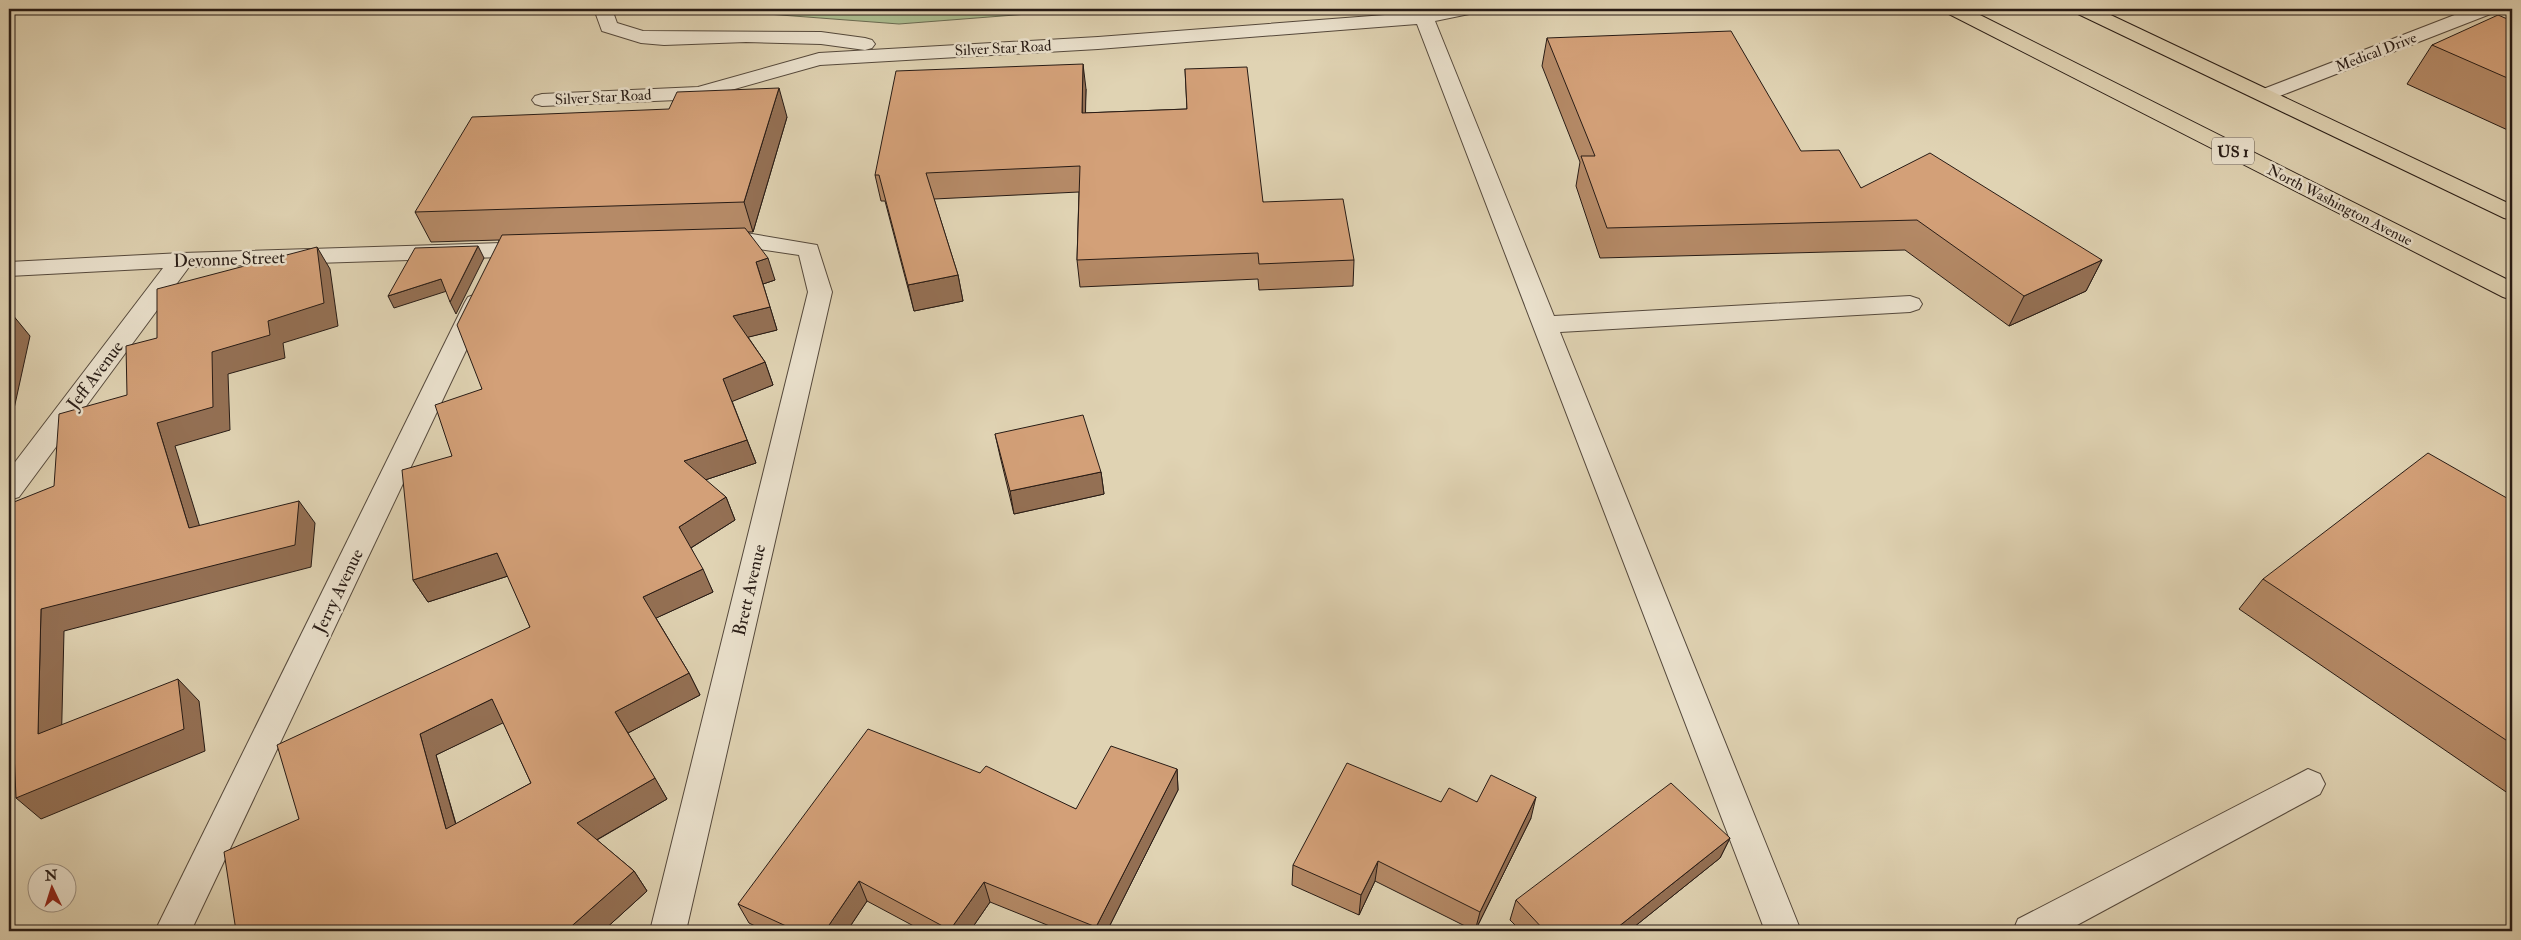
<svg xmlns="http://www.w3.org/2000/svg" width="2521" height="940" viewBox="0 0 2521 940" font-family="'IM FELL Double Pica',serif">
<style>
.green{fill:#acbe91;stroke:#6a6c53}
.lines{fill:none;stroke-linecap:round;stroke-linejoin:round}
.minor-casing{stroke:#55493c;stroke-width:2}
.major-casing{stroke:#271b15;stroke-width:2}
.minor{fill:#ebe2ce;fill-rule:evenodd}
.major{fill:#e0d3b3;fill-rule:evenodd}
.wall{fill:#b58a67;stroke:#271b15;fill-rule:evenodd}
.shaded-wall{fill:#947054;stroke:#271b15}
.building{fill:#d3a078;stroke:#271b15;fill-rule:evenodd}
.labels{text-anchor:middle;stroke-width:5;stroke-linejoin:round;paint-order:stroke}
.far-street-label{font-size:15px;fill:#271b15;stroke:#ebe2ce}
.shield{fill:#ebe2ce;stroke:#62574c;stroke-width:1}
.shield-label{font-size:16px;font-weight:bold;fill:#271b15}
.street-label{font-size:18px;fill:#271b15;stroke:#ebe2ce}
</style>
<rect width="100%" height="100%" fill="#e0d3b3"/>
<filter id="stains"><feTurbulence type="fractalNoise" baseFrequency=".004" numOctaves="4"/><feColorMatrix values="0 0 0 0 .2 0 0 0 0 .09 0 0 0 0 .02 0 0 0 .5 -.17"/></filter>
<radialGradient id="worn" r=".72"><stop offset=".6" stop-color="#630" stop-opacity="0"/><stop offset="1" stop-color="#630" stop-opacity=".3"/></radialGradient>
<polygon class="green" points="772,9 1092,9 899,24 754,13"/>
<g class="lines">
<g class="minor-casing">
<g id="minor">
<polygon points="594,9 612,9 617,23 643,31 821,32 865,38 872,40 875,44 872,48 865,50 821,44 746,42 664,45 641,43 602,31"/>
<polygon points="1441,9 1476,9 1474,13 1435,21 1554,316 1910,296 1919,299 1922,304 1919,309 1910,312 1560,332 1801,931 1765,931 1417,24 1098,49 820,65 699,99 542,106 535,104 532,100 535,96 542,94 698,87 819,53 1098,37 1424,12"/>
<polygon points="2470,9 2495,9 2493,13 2272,99 2265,101 2258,99 2255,95 2258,91"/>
<polygon points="746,233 817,245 832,292 686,931 650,931 808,292 799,255 746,247 717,248 709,246 705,241 709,236"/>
<polygon points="532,242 540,244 544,249 540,254 532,256 189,267 19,497 9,500 9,470 163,268 9,276 9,262 182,253"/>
<polygon points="477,294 486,297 489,302 191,931 155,931 465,302 468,297"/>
<polygon points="2308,769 2320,774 2325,784 2320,794 2066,931 2013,931 2018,919"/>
</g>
</g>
<g class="major-casing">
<g id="major">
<polygon points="1945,9 1968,9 2512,282 2512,300 2503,297 1947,13"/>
<polygon points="2074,9 2098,9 2512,205 2512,220 2504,218 2076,13"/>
</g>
</g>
<use href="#minor" class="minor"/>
<use href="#major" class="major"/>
</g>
<g class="wall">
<polygon points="2512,21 2512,132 2407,84 2432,45"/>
<polygon points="1547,38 1861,188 2102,260 2086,291 2009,326 1905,250 1600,258 1576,186 1580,162 1542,66"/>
<polygon points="1185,69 1263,202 1354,260 1353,286 1259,290 1258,279 1080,287 1077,260 1079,192 934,199 958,275 963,301 914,311 885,201 881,201 875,175 1086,89 1085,113 1187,109"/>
<path d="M 787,117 L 753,232 L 748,232 L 775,280 L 763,284 L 777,330 L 748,337 L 765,362 L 773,385 L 732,401 L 756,463 L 705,480 L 726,497 L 735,520 L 691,548 L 713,592 L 656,618 L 689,673 L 700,695 L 628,733 L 667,799 L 597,840 L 634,871 L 647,891 L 603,931 L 236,931 L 299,819 L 530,627 L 508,576 L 428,602 L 413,580 L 452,456 L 482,389 L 499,240 L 431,242 L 415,212 ZM 503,722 L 531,783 L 456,824 L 436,755 Z"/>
<polygon points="995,434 1101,472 1104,494 1014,514 1000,456"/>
<polygon points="2512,501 2512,796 2239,609 2263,579"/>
<polygon points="1177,769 1178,790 1107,931 1062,931 990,902 970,931 923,931 867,901 847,931 765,931 749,923 738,904 980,773 1076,809"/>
<polygon points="1441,802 1477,802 1531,818 1475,931 1375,881 1359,915 1292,885 1293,865"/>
<polygon points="1730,838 1720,858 1629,931 1521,931 1510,920 1516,900"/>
</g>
<g class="shaded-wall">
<polygon points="1083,64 1086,89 1085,138 1082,113"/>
<polygon points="779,88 787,117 753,232 744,202"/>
<polygon points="478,246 484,258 456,314 450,302"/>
<polygon points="317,247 330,269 338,326 283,343 285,358 228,374 230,430 175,446 207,550 189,528 157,423 212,352 268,321"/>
<polygon points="768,258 775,280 763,284 756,262"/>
<polygon points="2102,260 2086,291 2009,326 2024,296"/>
<polygon points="958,275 963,301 914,311 908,285"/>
<polygon points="441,279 447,291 394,308 388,296"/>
<polygon points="770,307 777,330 741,339 733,316"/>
<polygon points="12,314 30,336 10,427 9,428 9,327"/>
<polygon points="765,362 773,385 731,402 723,379"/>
<polygon points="747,440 756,463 693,484 684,461"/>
<polygon points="1101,472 1104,494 1014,514 1010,491"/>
<polygon points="726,497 735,520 689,549 679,527"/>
<polygon points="299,501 315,523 311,567 64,631 61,756 38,734 41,609"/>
<polygon points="497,553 511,575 428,602 413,580"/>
<polygon points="703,569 713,592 654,619 643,597"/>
<polygon points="689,673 700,695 628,733 615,712"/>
<polygon points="178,679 199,701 205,751 41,819 16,798"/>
<polygon points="492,699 507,721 436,755 463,850 446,829 420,734"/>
<polygon points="14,752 39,773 9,788 9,755"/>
<polygon points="1177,769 1178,790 1107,931 1097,931 1096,927"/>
<polygon points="655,778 667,799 591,843 577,823"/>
<polygon points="1536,797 1531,818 1475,931 1480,912"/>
<polygon points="1730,838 1720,858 1629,931 1613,931"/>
<polygon points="1378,861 1375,881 1359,915 1361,895"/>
<polygon points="634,871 647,891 603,931 566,931"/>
<polygon points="859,881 867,901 847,931 825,931"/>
<polygon points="984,882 990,902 970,931 950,931 950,930"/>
</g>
<g class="building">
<polygon points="2498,15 2512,21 2512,80 2432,45"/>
<polygon points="1731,31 1801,151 1839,150 1861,188 1930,153 2102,260 2024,296 1917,220 1607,228 1581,156 1595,156 1547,38"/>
<polygon points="1083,64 1082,113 1187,109 1185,69 1247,67 1263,202 1343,199 1354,260 1259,264 1258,253 1077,260 1080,166 926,173 958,275 908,285 879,175 875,175 896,71"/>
<polygon points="779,88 744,202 415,212 472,117 669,109 677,92"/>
<path d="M 745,228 L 768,258 L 756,262 L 770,307 L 733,316 L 765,362 L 723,379 L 747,440 L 684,461 L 726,497 L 679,527 L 703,569 L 643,597 L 689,673 L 615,712 L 655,778 L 577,823 L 634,871 L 566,931 L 236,931 L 224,852 L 299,819 L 277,745 L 530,627 L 497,553 L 413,580 L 402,470 L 452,456 L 435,405 L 482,389 L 457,325 L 502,235 ZM 492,699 L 531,783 L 446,829 L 420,734 Z"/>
<polygon points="478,246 450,302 441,279 388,296 415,248"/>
<polygon points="317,247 324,303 268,321 270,335 212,352 213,407 157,423 189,528 299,501 295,545 41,609 38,734 178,679 184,729 16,798 14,752 9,755 9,504 54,486 59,414 127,395 126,346 157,338 157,289"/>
<polygon points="12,314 9,327 9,315"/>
<polygon points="1083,415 1101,472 1010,491 995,434"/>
<polygon points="2428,453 2512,501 2512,744 2263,579"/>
<polygon points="868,729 980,773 986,766 1076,809 1111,746 1177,769 1096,927 984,882 950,930 859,881 825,931 797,931 738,904"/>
<polygon points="1347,763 1441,802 1449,788 1477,802 1491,775 1536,797 1480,912 1378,861 1361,895 1293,865"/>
<polygon points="1671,783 1730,838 1613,931 1545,931 1516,900"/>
</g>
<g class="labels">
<g class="far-street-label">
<text transform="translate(1003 48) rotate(-3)" y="5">Silver Star Road</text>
<text transform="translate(2376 52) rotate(-21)" y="5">Medical Drive</text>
<text transform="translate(603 97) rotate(-3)" y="5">Silver Star Road</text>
<text transform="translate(2340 205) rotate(27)" y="5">North Washington Avenue</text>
</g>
<rect class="shield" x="2212" y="137.5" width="42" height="27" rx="4"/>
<g class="shield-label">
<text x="2233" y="157">US 1</text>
</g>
<g class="street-label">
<text transform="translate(229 259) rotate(-2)" y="6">Devonne Street</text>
<text transform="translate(95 375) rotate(-53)" y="6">Jeff Avenue</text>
<text transform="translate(749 590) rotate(-77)" y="6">Brett Avenue</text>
<text transform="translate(338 591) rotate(-64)" y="6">Jerry Avenue</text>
</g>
</g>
<rect width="2521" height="940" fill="none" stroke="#e0d3b3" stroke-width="30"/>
<rect x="10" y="10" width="2501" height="920" fill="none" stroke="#271b15" stroke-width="2.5"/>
<rect x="15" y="15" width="2491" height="910" fill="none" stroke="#271b15"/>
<g transform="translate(52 888) rotate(356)"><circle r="24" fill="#ebe2ce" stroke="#9d9284"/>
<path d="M0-4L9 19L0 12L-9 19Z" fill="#8f2418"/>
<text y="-8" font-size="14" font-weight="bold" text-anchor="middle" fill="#271b15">N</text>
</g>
<rect width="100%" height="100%" filter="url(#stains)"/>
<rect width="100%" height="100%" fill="url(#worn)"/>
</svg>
